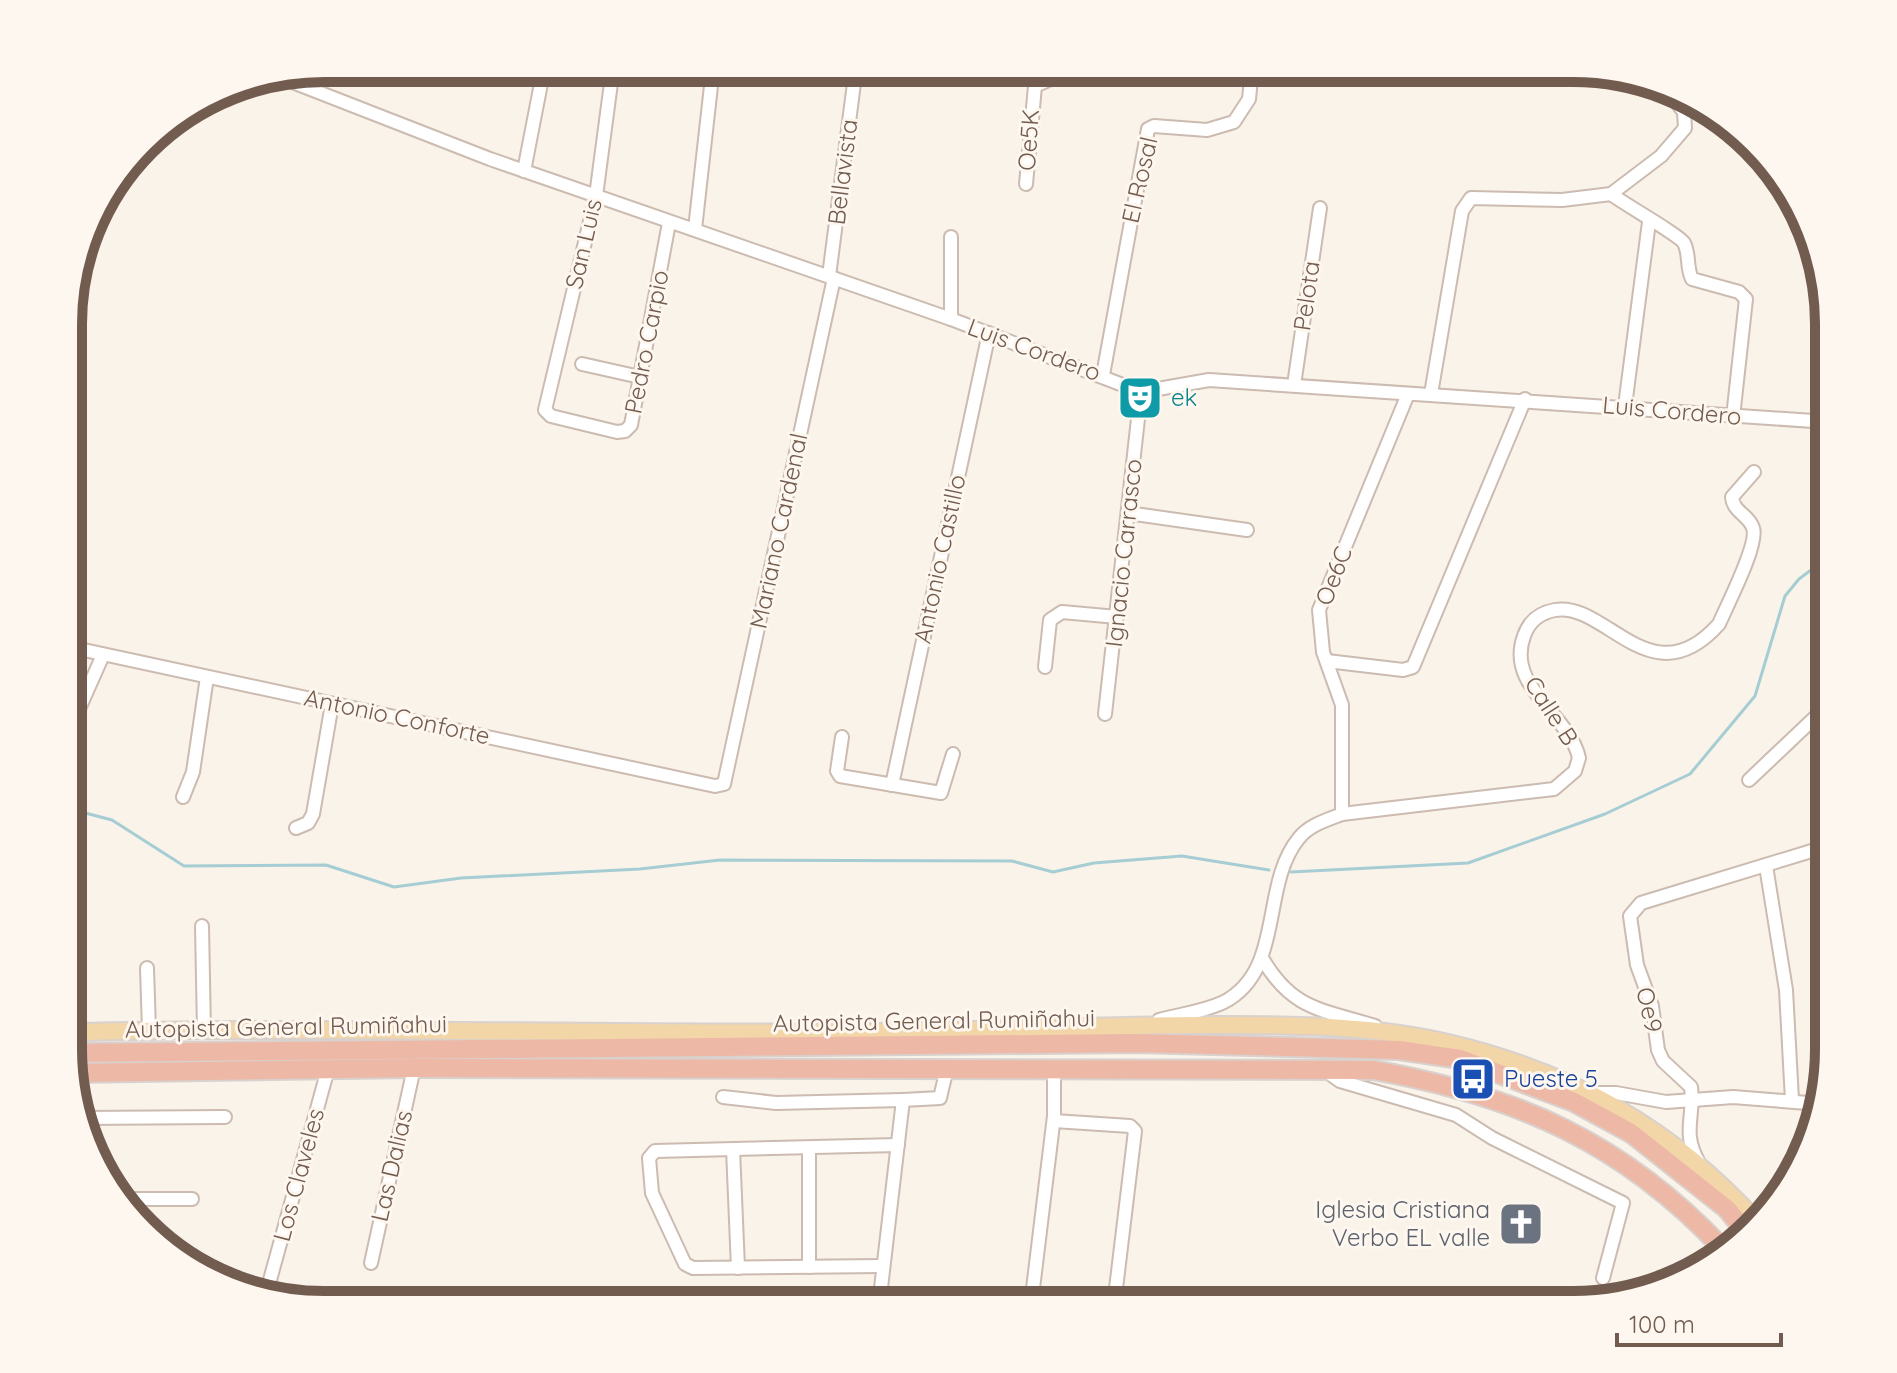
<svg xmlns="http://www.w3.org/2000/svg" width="1897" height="1373" viewBox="0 0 1897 1373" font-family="Quicksand,sans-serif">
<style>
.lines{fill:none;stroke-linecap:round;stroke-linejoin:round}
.stream{stroke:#a6cdd3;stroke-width:3}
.minor-casing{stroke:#ccbbb0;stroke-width:16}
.major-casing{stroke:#d8d1ce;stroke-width:20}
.highway-casing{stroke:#d8d1ce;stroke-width:22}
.minor{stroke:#fff;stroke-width:12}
.major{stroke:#f2d6a8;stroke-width:16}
.highway{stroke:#eeb8a6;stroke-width:18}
.labels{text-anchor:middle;stroke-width:6;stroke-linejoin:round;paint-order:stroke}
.street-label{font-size:24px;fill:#725b4f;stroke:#fdf7ef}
.culture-label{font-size:24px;fill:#0d838f;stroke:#fdf7ef;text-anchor:start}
.transit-label{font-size:24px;fill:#164399;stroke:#fdf7ef;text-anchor:start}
.worship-label{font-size:24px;fill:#5b616d;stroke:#fdf7ef;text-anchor:end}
.rim{fill:none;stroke:#725b4f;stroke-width:10}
</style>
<rect width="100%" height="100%" fill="#faf3e9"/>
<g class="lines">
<g class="stream">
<polyline points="70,809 112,820 184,866 326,865 394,887 461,878 640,869 720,860 1012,861 1053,872 1094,863 1182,856 1269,870"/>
<polyline points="1291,872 1468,863 1605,814 1690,774 1755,696 1785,596 1799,579 1823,561 1828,534"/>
</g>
<g class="minor-casing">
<g id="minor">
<polyline points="613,68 596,196 545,410 551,416 617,432 625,431 631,425 669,223"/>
<polyline points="277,76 490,159 951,319 1141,392 1209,380 1828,422"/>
<polyline points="524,171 544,68"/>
<polyline points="1026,184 1035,86 1064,73 1067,68"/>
<path d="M 1611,194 C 1624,204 1679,235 1684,243 C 1690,254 1686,267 1692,279 L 1739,292 L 1746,299 L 1733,417"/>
<polyline points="695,229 713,68"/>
<polyline points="951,237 951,319"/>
<polyline points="829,276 856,68"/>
<polyline points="582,364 640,377"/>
<polyline points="1103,375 1148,129 1154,126 1207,130 1234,122 1249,99 1252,68"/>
<polyline points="1294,385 1320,208"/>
<polyline points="1431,394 1462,211 1471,198 1562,200 1611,194 1661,156 1685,128 1684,112 1663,85"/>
<polyline points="1625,406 1649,222"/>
<polyline points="1128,513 1247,530"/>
<polyline points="70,647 715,786 724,784 834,278"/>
<polyline points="1327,661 1403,670 1413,667 1525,399"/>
<polyline points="1045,667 1050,620 1062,612 1117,617"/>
<polyline points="1105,714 1141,392"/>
<polyline points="70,729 103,655"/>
<polyline points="842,737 837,771 840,776 941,793 953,754"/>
<polyline points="1749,780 1828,705"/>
<polyline points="892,785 989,333"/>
<polyline points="183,797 193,772 207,677"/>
<polyline points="1342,814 1342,705 1323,652 1319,610 1408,394"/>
<polyline points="296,828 308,823 313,814 332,704"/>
<polyline points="1766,866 1786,990 1792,1100"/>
<polyline points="202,926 204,1031"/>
<path d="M 1262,958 C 1292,1010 1321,1009 1375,1026"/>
<polyline points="147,968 149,1030"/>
<path d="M 1159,1020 C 1181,1014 1203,1012 1224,1002 C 1285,970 1260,885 1299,838 C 1309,825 1327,820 1342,814 L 1554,789 L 1575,771 L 1579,758 C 1570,715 1505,687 1524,636 C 1529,621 1539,613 1555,610 C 1606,601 1651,700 1719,624 C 1727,605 1759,544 1753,528 C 1749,515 1733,512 1732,497 L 1754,472"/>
<polyline points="1326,1071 1340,1081 1456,1115 1492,1138 1623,1203 1603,1278"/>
<polyline points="1596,1093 1616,1093 1666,1102 1733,1097 1820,1104"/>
<polyline points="723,1097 776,1103 903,1100"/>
<polyline points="82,1118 225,1117"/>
<polyline points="1054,1121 1130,1126 1135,1131 1114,1305"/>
<polyline points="809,1148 809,1267"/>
<polyline points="733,1149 738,1268"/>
<path d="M 1699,1163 C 1681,1131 1695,1118 1691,1087 L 1663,1061 L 1658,1050 L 1652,1006 L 1637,965 L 1630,916 L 1641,903 L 1828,846"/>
<polyline points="122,1199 192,1199"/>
<polyline points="371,1263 414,1068"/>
<polyline points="882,1266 693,1268 685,1264 652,1193 649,1158 655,1151 898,1145"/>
<polyline points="270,1280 328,1069"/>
<polyline points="879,1305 903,1100 940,1098 947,1068"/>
<polyline points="1031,1305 1054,1116 1054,1068"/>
</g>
</g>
<g class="major-casing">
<g id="major">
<polyline points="1720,116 1739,133"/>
<path d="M 70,1032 C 338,1026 607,1035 876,1032 C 992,1031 1109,1024 1226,1025 C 1301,1025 1378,1026 1452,1044 C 1573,1073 1673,1129 1756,1221"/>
</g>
</g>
<g class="highway-casing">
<g id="highway">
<polyline points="70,1053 1136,1043 1399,1050 1460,1059 1574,1102 1631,1133 1727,1209 1745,1231"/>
<path d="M 70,1073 L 414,1068 L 1373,1070 C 1515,1095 1623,1142 1723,1249"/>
</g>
</g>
<use href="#minor" class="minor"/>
<use href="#major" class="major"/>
<use href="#highway" class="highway"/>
</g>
<defs>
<g id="theatre-square" transform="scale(2.3)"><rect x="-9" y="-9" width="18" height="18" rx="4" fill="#0f9aa8" stroke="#fdf7ef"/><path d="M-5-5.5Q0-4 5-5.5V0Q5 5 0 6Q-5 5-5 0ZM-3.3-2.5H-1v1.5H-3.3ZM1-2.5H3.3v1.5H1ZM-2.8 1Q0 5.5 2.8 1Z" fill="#fff"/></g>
<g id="bus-square" transform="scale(2.3)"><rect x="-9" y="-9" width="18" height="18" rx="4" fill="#1a4fb4" stroke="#fdf7ef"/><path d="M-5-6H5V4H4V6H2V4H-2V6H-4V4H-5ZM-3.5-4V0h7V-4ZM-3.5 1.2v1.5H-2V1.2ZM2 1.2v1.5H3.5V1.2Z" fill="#fff"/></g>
<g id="church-square" transform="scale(2.3)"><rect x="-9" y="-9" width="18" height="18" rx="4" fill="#6b7280" stroke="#fdf7ef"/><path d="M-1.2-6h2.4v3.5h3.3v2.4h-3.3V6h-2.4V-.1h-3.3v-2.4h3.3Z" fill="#fff"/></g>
</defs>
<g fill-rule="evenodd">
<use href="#theatre-square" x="1140" y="398"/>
<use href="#bus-square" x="1473" y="1079"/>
<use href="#church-square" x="1521" y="1224"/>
</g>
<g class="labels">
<g class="street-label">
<text transform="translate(1029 140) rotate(-86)" y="8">Oe5K</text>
<text transform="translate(843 172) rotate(-83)" y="8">Bellavista</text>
<text transform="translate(1140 180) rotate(-77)" y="8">El Rosal</text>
<text transform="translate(584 244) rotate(-77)" y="8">San Luis</text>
<text transform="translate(1307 296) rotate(-82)" y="8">Pelota</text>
<text transform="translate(647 342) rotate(-79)" y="8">Pedro Carpio</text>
<text transform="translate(1034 350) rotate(20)" y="8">Luis Cordero</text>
<text transform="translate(1672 411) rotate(5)" y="8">Luis Cordero</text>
<text transform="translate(779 531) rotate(-78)" y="8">Mariano Cardenal</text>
<text transform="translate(1124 553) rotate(-84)" y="8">Ignacio Carrasco</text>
<text transform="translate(940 559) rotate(-78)" y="8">Antonio Castillo</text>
<text transform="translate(1334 576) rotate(-69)" y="8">Oe6C</text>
<text transform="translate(1551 711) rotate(57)" y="8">Calle B</text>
<text transform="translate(397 717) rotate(12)" y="8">Antonio Conforte</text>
<text transform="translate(1649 1010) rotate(77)" y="8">Oe9</text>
<text transform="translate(934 1021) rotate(-1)" y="8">Autopista General Rumiñahui</text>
<text transform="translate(286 1027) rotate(-1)" y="8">Autopista General Rumiñahui</text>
<text transform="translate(392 1166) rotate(-77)" y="8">Las Dalias</text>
<text transform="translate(299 1175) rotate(-75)" y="8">Los Claveles</text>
</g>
<g class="culture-label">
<text x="1171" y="406">ek</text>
</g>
<g class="transit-label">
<text x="1504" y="1087">Pueste 5</text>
</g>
<g class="worship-label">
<text x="1490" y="1218">Iglesia Cristiana<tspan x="1490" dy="28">Verbo EL valle</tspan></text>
</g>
</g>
<path d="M0 0H1897V1373H0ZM324 82H1573A242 242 0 0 1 1815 324V1049A242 242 0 0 1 1573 1291H324A242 242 0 0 1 82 1049V324A242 242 0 0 1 324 82Z" fill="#fdf7ef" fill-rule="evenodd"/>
<path class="rim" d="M324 82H1573A242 242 0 0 1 1815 324V1049A242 242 0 0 1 1573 1291H324A242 242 0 0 1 82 1049V324A242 242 0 0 1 324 82Z"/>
<path d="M1617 1333v12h164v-12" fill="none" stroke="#725b4f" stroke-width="4"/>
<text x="1629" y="1333" font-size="24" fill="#725b4f" stroke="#fdf7ef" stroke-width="6" paint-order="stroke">100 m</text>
</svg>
